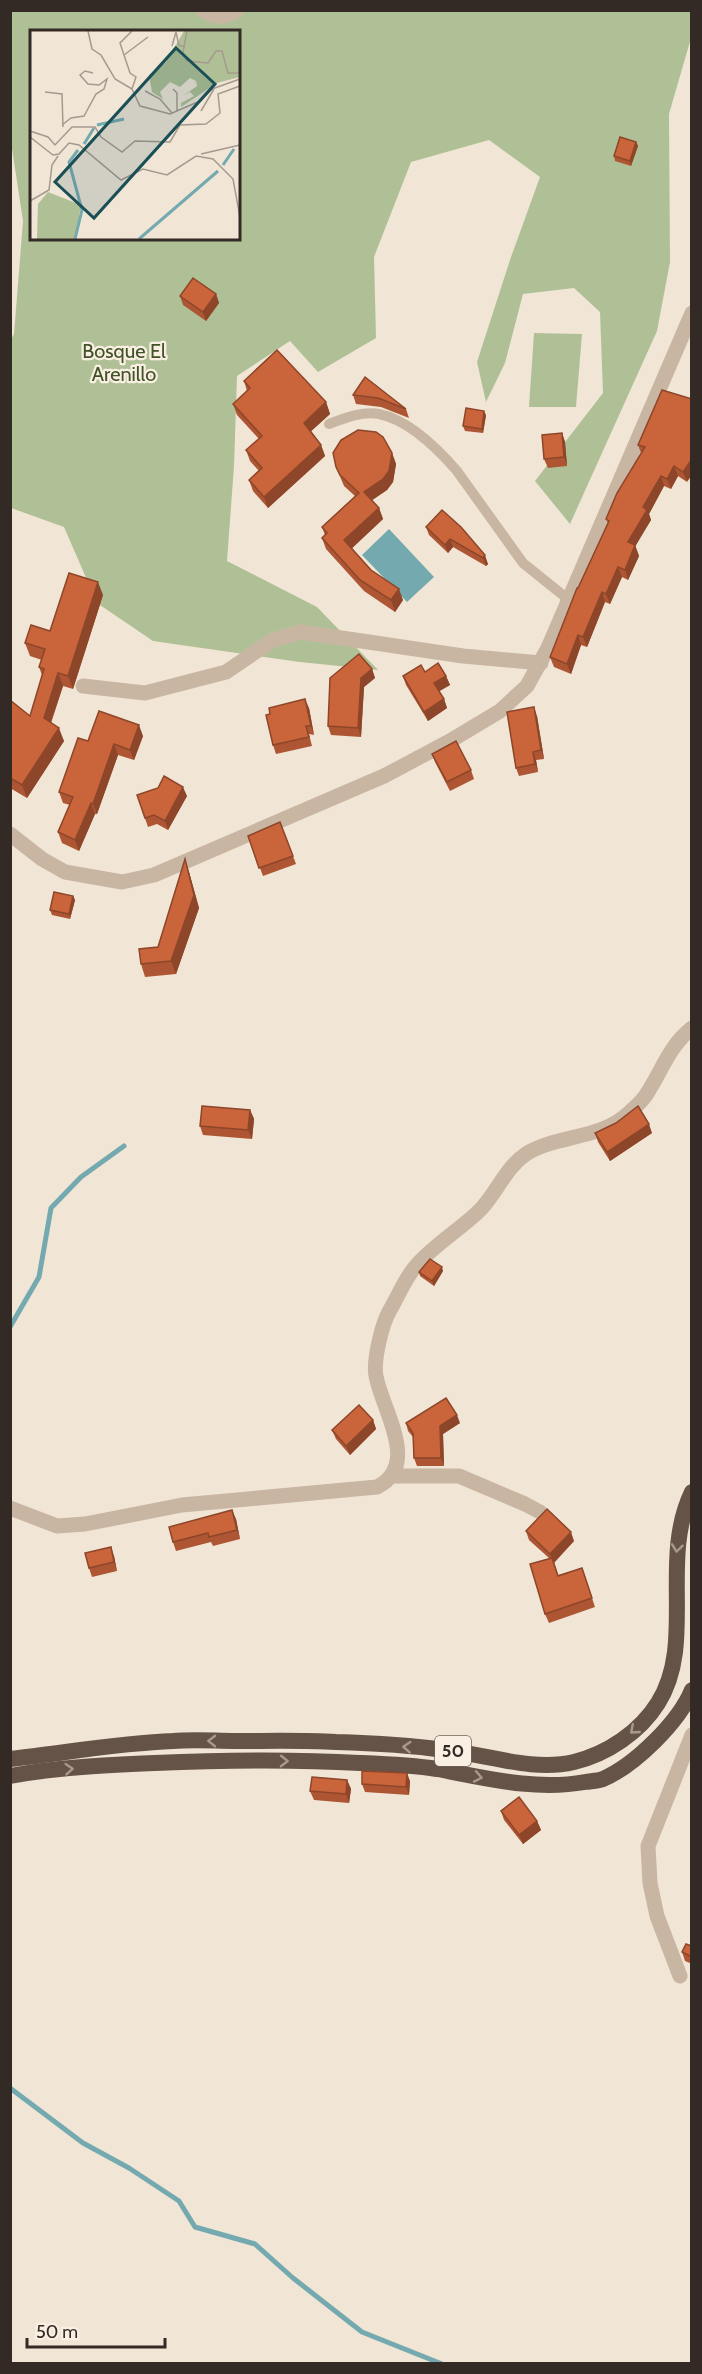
<svg xmlns="http://www.w3.org/2000/svg" width="702" height="2374" viewBox="0 0 702 2374" font-family="Cabin,sans-serif">
<style>
.green{fill:#b0c096;fill-rule:evenodd}
.water{fill:#74aaaf}
.lines{fill:none;stroke-linecap:round;stroke-linejoin:round}
.stream{stroke:#74aaaf;stroke-width:5}
.service{stroke:#c9b6a2;stroke-width:10}
.minor{stroke:#c9b6a2;stroke-width:15}
.trunk{stroke:#665348;stroke-width:16}
.wall{fill:#ae5633}
.shaded-wall{fill:#8d4629}
.building{fill:#ca643b;stroke:#8d4629;stroke-width:1.5}
.oneway{stroke:#a8998d}
.labels{text-anchor:middle;stroke-width:4.5;stroke-linejoin:round;paint-order:stroke}
.shield{fill:#f9efe2;stroke:#6e655e;stroke-width:1.5}
.shield-label{font-size:18px;font-weight:bold;fill:#332a25}
.park-label{font-size:20px;fill:#415228;stroke:#f9efe2}
.inset-river{fill:none;stroke:#74aaaf;stroke-width:3}
.inset-road{fill:none;stroke:#a59a8f;stroke-width:1.5}
.view{fill:#194f55;fill-opacity:0.15;stroke:#194f55;stroke-width:3}
.inset-edge{fill:none;stroke:#332a25;stroke-width:3}
</style>
<rect width="100%" height="100%" fill="#f1e5d6"/>
<g class="green">
<path d="M 11,11 L 691,11 L 691,38 L 669,114 L 670,262 L 657,331 L 570,524 L 535,481 L 603,393 L 600,312 L 574,288 L 523,294 L 505,363 L 486,402 L 477,362 L 511,257 L 540,177 L 489,140 L 411,162 L 374,257 L 376,338 L 318,372 L 290,341 L 237,376 L 234,466 L 227,561 L 317,607 L 378,670 L 300,662 L 153,641 L 97,603 L 64,527 L 11,508 L 10,341 L 14,334 L 23,221 L 11,142 ZM 32,32 L 238,32 L 238,238 L 32,238 Z"/>
<polygon points="534,333 582,334 576,407 529,407"/>
</g>
<polygon class="water" points="389,529 434,577 407,602 362,555"/>
<g class="lines">
<g class="stream">
<polyline points="10,1327 39,1277 51,1208 81,1177 124,1146"/>
<polyline points="10,2088 83,2143 129,2168 179,2201 195,2227 255,2244 293,2278 362,2332 442,2364"/>
</g>
<path class="service" d="M 329,424 C 345,418 363,411 379,414 C 409,420 438,449 457,471 L 523,563 L 569,600"/>
<g class="minor">
<path d="M 203,10 C 216,18 224,18 237,10"/>
<polyline points="83,686 145,693 226,672 273,640 301,632 463,656 541,663"/>
<polyline points="10,834 42,859 65,872 122,882 154,875 384,776 450,741 500,711 527,686 548,648 692,313"/>
<polyline points="393,1476 459,1476 525,1504 540,1512"/>
<path d="M 10,1508 L 57,1526 L 85,1524 L 182,1505 L 377,1487 C 421,1465 382,1410 376,1376 C 373,1361 382,1323 390,1310 C 398,1296 405,1279 415,1267 C 433,1245 460,1230 480,1210 C 497,1193 505,1168 526,1154 C 554,1136 600,1138 624,1117 C 631,1111 641,1103 646,1095 C 662,1071 669,1046 692,1028"/>
<polyline points="680,1976 657,1916 650,1883 648,1846 692,1735"/>
</g>
<g class="trunk">
<path d="M 10,1759 C 65,1753 118,1743 173,1741 C 194,1739 215,1741 236,1741 C 269,1741 303,1740 336,1742 C 372,1743 409,1745 444,1750 C 486,1754 532,1772 574,1762 C 607,1754 640,1732 658,1703 C 696,1643 659,1560 692,1492"/>
<path d="M 10,1776 C 58,1767 107,1765 155,1763 C 223,1760 292,1759 360,1763 C 385,1764 412,1765 437,1769 C 486,1778 535,1791 585,1782 C 591,1781 598,1781 603,1779 C 635,1765 679,1722 692,1690"/>
</g>
</g>
<g class="wall">
<polygon points="636,142 638,146 631,166 615,161 614,156"/>
<polygon points="216,294 219,303 206,321 183,305 180,296"/>
<polygon points="365,377 406,409 409,418 381,407 356,404 353,395"/>
<polygon points="244,381 326,402 330,414 311,431 321,445 325,456 268,508 253,491 249,480 259,471 250,461 246,450 259,439 237,415 233,404 247,391"/>
<polygon points="662,390 687,482 678,476 671,489 664,486 649,514 651,520 635,545 639,556 628,580 622,577 610,604 605,602 587,647 581,645 571,674 554,667 550,657 578,588 608,523 606,519 641,453 638,445"/>
<polygon points="486,415 483,433 465,431 463,426"/>
<polygon points="562,433 565,442 567,466 548,468 544,459"/>
<polygon points="392,453 396,464 393,482 387,490 372,500 379,508 383,519 352,548 371,570 403,600 395,612 364,591 326,549 322,538 325,535 322,527 355,496 344,486 336,467"/>
<polygon points="426,527 461,527 488,564 486,566 453,547 448,553 429,535"/>
<polygon points="103,595 73,689 63,686 51,723 64,741 27,798 10,788 10,700 30,716 42,675 39,667 42,660 30,656 25,643 50,631"/>
<polygon points="372,669 375,678 364,687 361,737 331,735 328,726"/>
<polygon points="425,672 446,676 450,685 439,691 444,699 447,708 428,721 406,685 403,676"/>
<polygon points="309,708 314,735 309,734 312,746 276,754 273,745"/>
<polygon points="537,716 544,759 536,760 538,772 519,776 516,768"/>
<polygon points="143,736 134,760 118,755 97,814 95,814 79,851 62,843 58,832 70,805 63,803 59,792 88,741"/>
<polygon points="432,754 471,770 474,779 450,791 435,762"/>
<polygon points="137,795 187,796 168,830 157,824 148,827"/>
<polygon points="280,822 296,864 263,876 248,836"/>
<polygon points="189,872 199,908 176,974 145,977 141,964 158,947"/>
<polygon points="73,896 75,900 70,919 52,915 50,910"/>
<polygon points="250,1110 254,1119 252,1139 203,1135 200,1126"/>
<polygon points="616,1123 652,1133 610,1161 598,1142 595,1133"/>
<polygon points="443,1271 434,1286 420,1276 419,1272"/>
<polygon points="373,1420 376,1429 350,1455 336,1439 332,1430"/>
<polygon points="406,1423 460,1423 443,1434 444,1466 417,1466 414,1458 413,1437 408,1431"/>
<polygon points="236,1519 240,1539 213,1546 211,1542 176,1551 173,1542"/>
<polygon points="526,1531 574,1541 554,1562 558,1575 582,1568 595,1607 549,1623 545,1614 549,1558 529,1540"/>
<polygon points="114,1556 117,1571 92,1577 89,1568"/>
<polygon points="347,1780 351,1789 349,1803 314,1800 310,1791"/>
<polygon points="410,1781 409,1795 365,1792 362,1784"/>
<polygon points="501,1811 537,1821 541,1830 523,1844 504,1820"/>
<polygon points="692,1946 692,1964 685,1961 682,1952"/>
</g>
<g class="shaded-wall">
<polygon points="636,142 638,146 631,166 630,161"/>
<polygon points="216,294 219,303 206,321 203,312"/>
<polygon points="326,402 330,414 308,434 304,423"/>
<polygon points="484,411 486,415 483,433 482,429"/>
<polygon points="562,433 565,442 567,466 564,457"/>
<polygon points="321,445 325,456 268,508 264,497"/>
<polygon points="392,453 396,464 393,482 387,490 368,503 364,492"/>
<polygon points="692,459 692,475 687,482 683,472"/>
<polygon points="674,466 678,476 671,489 667,479"/>
<polygon points="661,476 664,486 649,514 651,520 632,552 628,542 643,507"/>
<polygon points="379,508 383,519 348,552 344,540"/>
<polygon points="450,539 453,547 448,553 445,545"/>
<polygon points="635,545 639,556 628,580 625,570"/>
<polygon points="485,555 488,564 486,566 483,558"/>
<polygon points="618,567 622,577 610,604 606,594"/>
<polygon points="98,582 103,595 73,689 68,676"/>
<polygon points="399,589 403,600 395,612 391,600"/>
<polygon points="602,592 605,602 587,647 583,637"/>
<polygon points="578,635 581,645 571,674 567,664"/>
<polygon points="372,669 375,678 364,687 361,737 358,728 361,678"/>
<polygon points="58,673 63,686 48,731 44,718"/>
<polygon points="446,676 450,685 438,692 434,683"/>
<polygon points="305,699 309,708 314,735 311,726"/>
<polygon points="444,699 447,708 428,721 424,712"/>
<polygon points="534,707 537,716 544,759 541,750"/>
<polygon points="139,725 143,736 134,760 130,750"/>
<polygon points="59,728 64,741 27,798 22,785"/>
<polygon points="114,744 118,755 97,814 93,804"/>
<polygon points="533,752 536,760 538,772 535,764"/>
<polygon points="183,787 187,796 168,830 165,821"/>
<polygon points="91,803 95,814 79,851 75,840"/>
<polygon points="185,859 189,872 199,908 176,974 171,961"/>
<polygon points="73,896 75,900 70,919 69,914"/>
<polygon points="250,1110 254,1119 252,1139 248,1130"/>
<polygon points="649,1124 652,1133 610,1161 607,1152"/>
<polygon points="442,1267 443,1271 434,1286 432,1281"/>
<polygon points="457,1415 460,1423 443,1434 444,1466 441,1458 440,1426"/>
<polygon points="373,1420 376,1429 350,1455 346,1446"/>
<polygon points="232,1510 236,1519 240,1539 237,1530"/>
<polygon points="571,1532 574,1541 554,1563 550,1554"/>
<polygon points="111,1547 114,1556 117,1571 114,1562"/>
<polygon points="407,1773 410,1781 409,1795 406,1787"/>
<polygon points="347,1780 351,1789 349,1803 346,1794"/>
<polygon points="537,1821 541,1830 523,1844 519,1835"/>
</g>
<g class="building">
<polygon points="620,137 636,142 630,161 614,156"/>
<polygon points="193,278 216,294 203,312 180,296"/>
<polygon points="277,350 326,402 304,423 321,445 264,497 249,480 262,468 246,450 262,436 233,404 250,388 244,381"/>
<polygon points="365,377 406,409 378,398 353,395"/>
<polygon points="662,390 692,399 692,459 683,472 674,466 667,479 661,476 643,507 647,510 628,542 635,545 625,570 618,567 606,594 602,592 583,637 578,635 567,664 550,657 577,588 578,588 609,521 606,519 617,493 645,447 638,445"/>
<polygon points="466,408 484,411 482,429 463,426"/>
<polygon points="358,430 376,432 383,437 392,453 389,471 383,479 364,492 379,508 344,540 371,570 399,589 391,600 360,580 322,538 327,533 322,527 359,493 340,475 336,467 333,453 341,440"/>
<polygon points="562,433 564,457 544,459 542,435"/>
<polygon points="442,510 461,527 485,555 483,558 450,539 445,545 426,527"/>
<polygon points="69,573 98,582 68,676 58,673 44,718 59,728 22,785 10,778 10,700 30,716 44,669 39,667 45,649 25,643 31,625 50,631"/>
<polygon points="359,654 372,669 361,678 358,728 328,726 330,678"/>
<polygon points="438,663 446,676 434,683 444,699 424,712 403,676 421,665 425,672"/>
<polygon points="305,699 311,726 306,726 309,737 273,745 266,715 270,714 269,708"/>
<polygon points="534,707 541,750 533,752 535,764 516,768 507,712"/>
<polygon points="99,711 139,725 130,750 114,744 93,804 91,803 75,840 58,832 73,797 59,792 78,738 88,741"/>
<polygon points="456,741 471,770 447,782 432,754"/>
<polygon points="164,776 183,787 165,821 154,815 145,818 137,795 158,788"/>
<polygon points="280,822 293,856 259,868 248,836"/>
<polygon points="185,859 194,895 171,961 141,964 139,949 158,947"/>
<polygon points="54,892 73,896 69,914 50,910"/>
<polygon points="202,1106 250,1110 248,1130 200,1126"/>
<polygon points="638,1106 649,1124 607,1152 595,1133 616,1123"/>
<polygon points="430,1259 442,1267 432,1281 419,1272"/>
<polygon points="446,1398 457,1415 440,1426 441,1458 414,1458 413,1433 406,1423"/>
<polygon points="359,1405 373,1420 346,1446 332,1430"/>
<polygon points="547,1509 571,1532 550,1554 526,1531"/>
<polygon points="232,1510 237,1530 209,1537 208,1533 173,1542 169,1527"/>
<polygon points="111,1547 114,1562 89,1568 85,1553"/>
<polygon points="552,1558 558,1576 582,1568 592,1598 545,1614 530,1564"/>
<polygon points="362,1771 407,1773 406,1787 362,1784"/>
<polygon points="312,1777 347,1780 346,1794 310,1791"/>
<polygon points="519,1797 537,1821 519,1835 501,1811"/>
<polygon points="686,1944 692,1946 692,1957 682,1952"/>
</g>
<defs><path id="oneway-chevron" d="M-2-3.5L2.5 0L-2 3.5" fill="none" stroke-width="1.6" stroke-linecap="round" stroke-linejoin="round" transform="scale(1.5)"/></defs>
<g class="oneway">
<use href="#oneway-chevron" transform="translate(677 1548) rotate(97)"/>
<use href="#oneway-chevron" transform="translate(634 1730) rotate(139)"/>
<use href="#oneway-chevron" transform="translate(212 1741) rotate(-179)"/>
<use href="#oneway-chevron" transform="translate(407 1747) rotate(-176)"/>
<use href="#oneway-chevron" transform="translate(284 1761) rotate(1)"/>
<use href="#oneway-chevron" transform="translate(69 1769) rotate(-4)"/>
<use href="#oneway-chevron" transform="translate(478 1777) rotate(11)"/>
</g>
<g class="labels">
<rect class="shield" x="435" y="1736" width="36" height="30" rx="4.5"/>
<g class="shield-label">
<text x="453" y="1757">50</text>
</g>
<g class="park-label">
<text x="124" y="358">Bosque El<tspan x="124" dy="23">Arenillo</tspan></text>
</g>
</g>
<g transform="translate(30 30)">
<rect width="210" height="210" fill="#f1e5d6"/>
<path d="M 154,1 L 210,1 L 210,47 L 187,53 L 151,77 L 151,73 L 164,66 L 160,62 L 153,66 L 167,56 L 166,51 L 160,48 L 150,57 L 140,52 L 130,62 L 133,69 L 122,62 L 119,45 L 136,32 ZM 18,162 L 51,175 L 45,209 L 7,209 L 8,174 Z" fill="#b0c096"/>
<path class="inset-river" d="M 67,95 L 94,89M 54,114 L 64,98M 193,135 L 204,119M 45,209 L 52,180 L 39,132 L 48,120M 109,209 L 188,141"/>
<path class="inset-road" d="M 58,1 L 62,19 L 71,25 L 85,49 L 102,59M 102,1 L 90,13 L 100,43 L 106,47 L 102,59 L 110,76 L 140,84 L 170,71 L 182,59 L 210,49M 157,1 L 153,22 L 157,31 L 178,33 L 186,21 L 192,21 L 198,43 L 210,43M 142,16 L 146,2 L 149,16 L 155,16M 94,25 L 118,7M 143,59 L 147,63 L 147,81M 115,61 L 130,69 L 142,83M 15,62 L 32,64 L 33,97M 171,81 L 184,59M 32,95 L 41,88 L 54,86 L 66,64 L 74,59 L 77,49 L 69,55 L 58,54 L 50,45 L 55,41 L 63,43M 0,101 L 18,107 L 25,115 L 42,97 L 65,97 L 71,107 L 92,122 L 105,111 L 140,112 L 150,95 L 176,94 L 190,83 L 188,64 L 210,56M 0,107 L 23,125 L 29,124 L 39,113 L 49,115 L 91,150 L 113,139 L 137,145 L 166,126 L 183,129 L 203,149 L 210,187M 171,124 L 210,115M 0,171 L 19,160 L 22,135 L 28,126"/>
<path class="view" d="M 146,18 L 185,54 L 64,188 L 25,152 Z"/>
<rect width="210" height="210" class="inset-edge"/>
</g>
<rect width="702" height="2374" fill="none" stroke="#332a25" stroke-width="24"/>
<path d="M27 2338v9h138v-9" fill="none" stroke="#332a25" stroke-width="3"/>
<text x="36" y="2338" font-size="18" fill="#332a25" stroke="#f9efe2" stroke-width="4.5" paint-order="stroke">50 m</text>
</svg>
